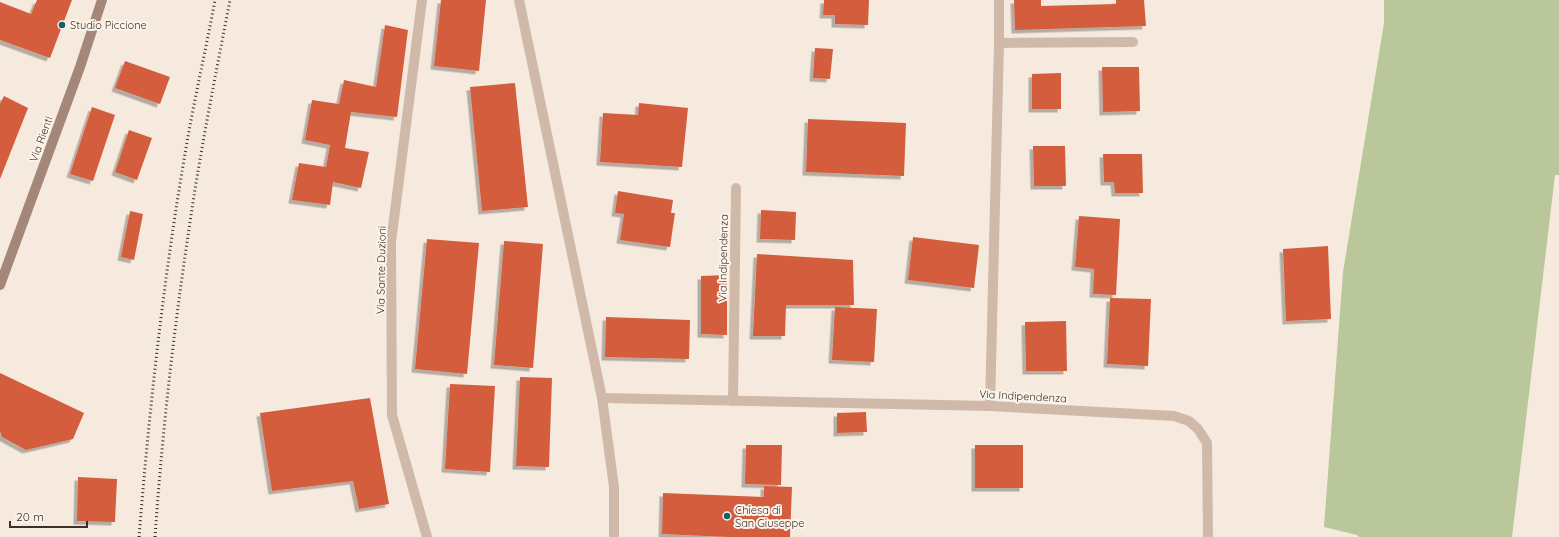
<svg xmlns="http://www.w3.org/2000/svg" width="1559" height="537" viewBox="0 0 1559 537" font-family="Quicksand,sans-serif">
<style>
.green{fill:#bac79b}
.building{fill:#d45d3d;filter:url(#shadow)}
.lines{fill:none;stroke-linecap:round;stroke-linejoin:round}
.lane{stroke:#d0b9a8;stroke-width:10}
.street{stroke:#d0b9a8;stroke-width:10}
.secondary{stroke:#a48778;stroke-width:10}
.rail{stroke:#3c2e29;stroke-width:3;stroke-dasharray:1 3;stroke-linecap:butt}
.poi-dot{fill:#186063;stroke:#fcf4eb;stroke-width:1.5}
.labels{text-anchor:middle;stroke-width:4;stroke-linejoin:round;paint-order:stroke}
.poi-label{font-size:11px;fill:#3c2e29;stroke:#fcf4eb;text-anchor:start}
.street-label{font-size:11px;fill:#3c2e29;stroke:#fcf4eb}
</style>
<defs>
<filter id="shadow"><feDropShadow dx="-3.5" dy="3.5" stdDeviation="0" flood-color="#0004"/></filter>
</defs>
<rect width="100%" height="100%" fill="#f6eade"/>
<polygon class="green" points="1384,0 1559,0 1559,175 1555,175 1512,537 1359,537 1357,535 1324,527 1343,272 1384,23"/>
<g class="building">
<polygon points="37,0 72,0 50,58 0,40 0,2 31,14"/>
<polygon points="441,0 486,0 479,71 434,66"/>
<polygon points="824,0 869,0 868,25 835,24 835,15 823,15"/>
<polygon points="1014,0 1041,0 1041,6 1116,4 1116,0 1144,0 1146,26 1015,30"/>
<polygon points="385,25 408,30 397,117 351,112 345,148 369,152 361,188 333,182 330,205 292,200 299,163 326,167 330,145 305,140 312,100 339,104 344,80 376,87"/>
<polygon points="815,48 833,49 830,79 813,78"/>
<polygon points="125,61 170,77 160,104 115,88"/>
<polygon points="1102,67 1139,67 1140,111 1103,112"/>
<polygon points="1061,73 1061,109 1032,109 1032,74"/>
<polygon points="515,83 528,207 482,211 470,87"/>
<polygon points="4,96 28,108 0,179 0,104"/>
<polygon points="639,103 688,108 682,167 600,162 603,113 638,115"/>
<polygon points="92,107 115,115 93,181 70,174"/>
<polygon points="808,119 906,123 904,176 806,172"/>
<polygon points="129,130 152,138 137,180 115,172"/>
<polygon points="1033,146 1065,146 1066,186 1034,186"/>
<polygon points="1103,154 1142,154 1143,193 1115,193 1114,182 1104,182"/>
<polygon points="618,191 673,200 671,213 675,213 670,247 620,240 624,214 615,213"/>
<polygon points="761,210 796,212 795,240 760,239"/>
<polygon points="130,211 143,214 134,260 121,257"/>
<polygon points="1079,216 1120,219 1116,295 1093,294 1094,269 1075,267"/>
<polygon points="913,237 979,245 974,288 908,280"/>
<polygon points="427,239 479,243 467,374 415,369"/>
<polygon points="504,241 543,244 533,368 494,365"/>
<polygon points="1328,246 1331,319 1286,321 1283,249"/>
<polygon points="757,254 853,260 854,305 786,305 785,336 753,336"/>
<polygon points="727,275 727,335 701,334 701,276"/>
<polygon points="1110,298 1151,299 1148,366 1107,364"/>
<polygon points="835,307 877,309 874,362 832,360"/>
<polygon points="606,317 690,320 689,359 605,357"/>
<polygon points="1066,321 1067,371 1026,371 1025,322"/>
<polygon points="0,373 84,413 73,439 26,450 2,437 0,431"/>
<polygon points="520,377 552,378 549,467 516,466"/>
<polygon points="450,384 495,386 490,472 445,469"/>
<polygon points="370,398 389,504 359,509 353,481 272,491 260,413"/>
<polygon points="866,412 867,432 837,433 837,413"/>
<polygon points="746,445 782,445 781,485 745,484"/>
<rect x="975" y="445" width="48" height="43"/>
<polygon points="78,477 117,479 115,522 77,521"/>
<polygon points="764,486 792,487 790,537 729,537 662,534 663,493 764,497"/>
</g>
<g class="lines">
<g class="lane">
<polyline points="999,0 999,43 1133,42"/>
<polyline points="733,401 736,188"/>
</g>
<g class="street">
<polyline points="422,0 391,242 392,415 427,537"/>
<polyline points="519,0 602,398 614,487 614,537"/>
<polyline points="602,398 990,406 1174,416 1189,421 1198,429 1207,443 1208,537"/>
<polyline points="990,406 999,43"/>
</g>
<polyline class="secondary" points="0,285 80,67 102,0"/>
<g class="rail">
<path d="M 139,537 C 150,401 165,265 189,131 C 197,87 207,44 215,0"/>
<path d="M 155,537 C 162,436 173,336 188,236 C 199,157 215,78 230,0"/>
</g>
</g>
<g class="poi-dot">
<circle cx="62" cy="25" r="4"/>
<circle cx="727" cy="516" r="4"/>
</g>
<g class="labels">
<g class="poi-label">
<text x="70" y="29">Studio Piccione</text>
<text x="735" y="514">Chiesa di<tspan x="735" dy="13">San Giuseppe</tspan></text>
</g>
<g class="street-label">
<text transform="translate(41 139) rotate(-70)" y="4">Via Rienti</text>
<text transform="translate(723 258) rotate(-89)" y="4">Via Indipendenza</text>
<text transform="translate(381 270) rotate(-89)" y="4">Via Sante Duzioni</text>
<text transform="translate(1023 396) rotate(3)" y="4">Via Indipendenza</text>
</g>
</g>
<path d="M10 521v6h77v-6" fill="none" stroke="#3c2e29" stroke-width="2"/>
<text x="16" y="521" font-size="12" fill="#3c2e29" stroke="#fcf4eb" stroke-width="3" paint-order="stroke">20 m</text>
</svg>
